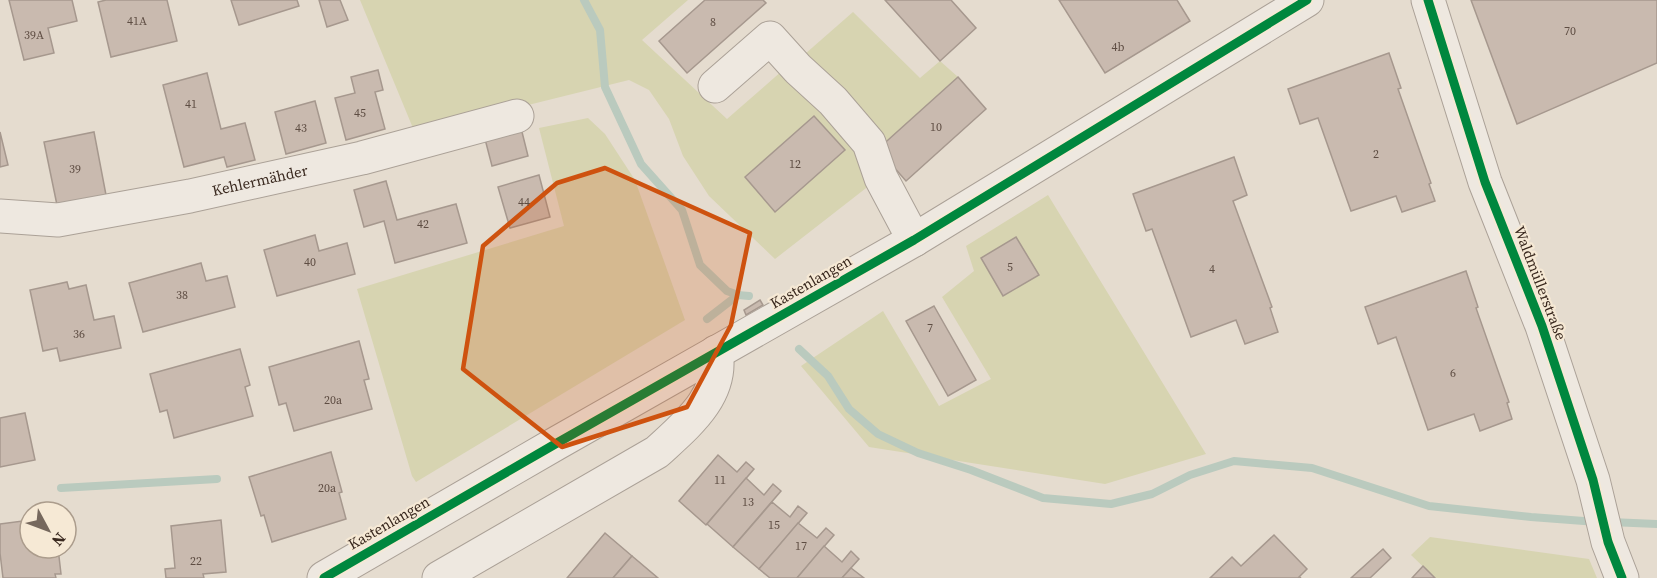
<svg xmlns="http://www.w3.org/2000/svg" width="1657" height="578" viewBox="0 0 1657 578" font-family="'Source Serif 4',serif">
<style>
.green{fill:#d7d4b1}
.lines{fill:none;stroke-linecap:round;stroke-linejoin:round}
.stream{stroke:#bacabe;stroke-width:8}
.building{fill:#c9baaf;stroke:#a6988e;stroke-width:1.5}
.minor-casing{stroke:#aba197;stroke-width:35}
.minor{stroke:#eee8e0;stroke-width:33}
.cycleway-casing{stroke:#f6e9d5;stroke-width:13}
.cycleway{stroke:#00873e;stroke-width:9}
.marked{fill:#ce520f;fill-opacity:0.2;stroke:#ce520f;stroke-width:4.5;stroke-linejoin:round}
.labels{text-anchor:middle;stroke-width:4.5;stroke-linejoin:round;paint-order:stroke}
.number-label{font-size:12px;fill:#5e4d43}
.street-label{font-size:15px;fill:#3a291f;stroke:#f6e9d5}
</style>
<rect width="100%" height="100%" fill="#e5dccf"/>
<g class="green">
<polygon points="360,0 688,0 642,40 727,119 783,70 861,156 870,185 775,259 709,196 683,156 669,119 649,90 629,80 415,133"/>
<polygon points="853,12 920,78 940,61 958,77 885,143 805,54"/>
<polygon points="588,118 605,134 635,180 685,320 416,482 412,476 357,289 564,226 539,128"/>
<polygon points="1048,195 1206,454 1105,484 869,447 801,366 883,311 939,406 991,379 942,297 974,271 966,246"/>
<polygon points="1430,537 1589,559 1597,578 1435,578 1411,555"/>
</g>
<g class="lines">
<g class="stream">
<polyline points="584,0 600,30 605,87 641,164 682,210 700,265 727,291 738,295 749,296"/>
<polyline points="707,319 738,295"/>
<polyline points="799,349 828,376 849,409 878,434 918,453 971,470 1043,498 1111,504 1152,494 1190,475 1234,461 1312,468 1429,506 1531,517 1597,522"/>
<polyline points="61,488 217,479"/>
<polyline points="1610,522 1657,524"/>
</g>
</g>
<g class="building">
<polygon points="9,0 72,0 77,21 48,28 54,53 24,60"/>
<polygon points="106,0 167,0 177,41 111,57 98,2"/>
<polygon points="231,0 297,0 299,6 239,25"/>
<polygon points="319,0 340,0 348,20 327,27"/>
<polygon points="705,0 763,0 766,3 687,73 659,41"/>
<polygon points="885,0 951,0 976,28 940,61"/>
<polygon points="1059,0 1177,0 1190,21 1105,73"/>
<polygon points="1471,0 1657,0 1657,63 1517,124"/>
<polygon points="1389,53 1401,88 1398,89 1431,183 1429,184 1435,201 1402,212 1396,196 1351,211 1318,118 1300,124 1288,89"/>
<polygon points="378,70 383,90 375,92 385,129 346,140 335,98 355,93 351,77"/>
<polygon points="207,73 221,129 245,123 255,160 227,167 224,157 184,167 163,85"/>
<polygon points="958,77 986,109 906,181 878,149"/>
<polygon points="315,101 326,143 286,154 275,112"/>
<polygon points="814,116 845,150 775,212 745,177"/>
<polygon points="521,128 528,156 492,166 485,139"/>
<polygon points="0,132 8,165 0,167"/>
<polygon points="94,132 106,195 57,205 44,142"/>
<polygon points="1234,157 1247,195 1233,201 1272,307 1270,308 1278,332 1245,344 1236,320 1191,337 1152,229 1146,231 1133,194"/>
<polygon points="539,175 550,217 510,228 498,187"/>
<polygon points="386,181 397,220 456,204 467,243 395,263 384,221 364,227 354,190"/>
<polygon points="315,235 319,251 347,243 355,274 277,296 264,250"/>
<polygon points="1016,237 1039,275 1003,296 981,258"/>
<polygon points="201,263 206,281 227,276 235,307 143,332 129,283"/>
<polygon points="1466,271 1478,307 1476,308 1509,402 1507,403 1512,419 1480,431 1474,414 1428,430 1396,337 1378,344 1365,307"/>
<polygon points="67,282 69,289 86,285 94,320 114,316 121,348 60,361 57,348 43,351 30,290"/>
<polygon points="760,300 763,305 746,315 744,310"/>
<polygon points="934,306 976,380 948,396 906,321"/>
<polygon points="359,341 369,379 364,380 372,409 294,431 286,403 279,405 269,367"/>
<polygon points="240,349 250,385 245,387 253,416 174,438 167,410 160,412 150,374"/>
<polygon points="25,413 35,460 0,467 0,418"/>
<polygon points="331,452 342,492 339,493 346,519 272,542 264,515 261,516 249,477"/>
<polygon points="718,455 737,472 746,462 754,469 706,525 679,501"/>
<polygon points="746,478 764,495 773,484 781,491 733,547 707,524"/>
<polygon points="772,502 790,517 798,506 807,513 759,569 733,547"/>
<polygon points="30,520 30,548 58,548 61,574 55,574 56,578 3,578 0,553 0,524"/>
<polygon points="221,520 226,572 203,574 204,578 166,578 165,569 175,568 171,526"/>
<polygon points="798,523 817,538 826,528 834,535 797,578 770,578 759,569"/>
<polygon points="605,533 632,556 613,578 567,578"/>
<polygon points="1274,535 1307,569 1299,577 1301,578 1210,578 1232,557 1241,566"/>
<polygon points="824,546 842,562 851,551 859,559 842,578 797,578"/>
<polygon points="1383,549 1391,558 1370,578 1351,578"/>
<polygon points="632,556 658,578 613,578"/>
<polygon points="1423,566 1435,578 1412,578"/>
<polygon points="851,568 864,578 842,578"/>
</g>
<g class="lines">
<g class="minor-casing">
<g id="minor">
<polyline points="1428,0 1485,182 1542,326 1593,480 1608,542 1622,578"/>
<polyline points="715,86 770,38 798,69 833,101 869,143 881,178 914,240"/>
<path id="s1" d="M 0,216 L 58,220 L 190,196 L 362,158 L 517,116"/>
<polyline points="324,578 557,443 914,240 1307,0"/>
<path d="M 439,578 L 657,452 C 685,426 724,396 716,352"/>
</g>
</g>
<use href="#minor" class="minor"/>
<g class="cycleway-casing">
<g id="cycleway">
<polyline points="1428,0 1485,182 1542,326 1593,480 1608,542 1622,578"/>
<polyline points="324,578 557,443 914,240 1307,0"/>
</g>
</g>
<use href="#cycleway" class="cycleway"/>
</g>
<path class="marked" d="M 605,168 L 750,233 L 731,325 L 687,407 L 562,447 L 463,369 L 483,246 L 557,183 Z"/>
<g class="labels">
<g class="number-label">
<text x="137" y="25">41A</text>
<text x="713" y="26">8</text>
<text x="1570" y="35">70</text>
<text x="34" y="39">39A</text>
<text x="1118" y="51">4b</text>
<text x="191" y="108">41</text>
<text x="360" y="117">45</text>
<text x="936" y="131">10</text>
<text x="301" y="132">43</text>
<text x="1376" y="158">2</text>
<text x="795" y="168">12</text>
<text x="75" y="173">39</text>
<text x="524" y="206">44</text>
<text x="423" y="228">42</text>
<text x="310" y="266">40</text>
<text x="1010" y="271">5</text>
<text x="1212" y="273">4</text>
<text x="182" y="299">38</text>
<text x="930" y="332">7</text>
<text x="79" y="338">36</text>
<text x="1453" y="377">6</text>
<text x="333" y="404">20a</text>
<text x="720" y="484">11</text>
<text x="327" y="492">20a</text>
<text x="748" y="506">13</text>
<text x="774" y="529">15</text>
<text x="801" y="550">17</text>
<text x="196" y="565">22</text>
</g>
<g class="street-label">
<text dy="5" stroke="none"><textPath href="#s1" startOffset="264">Kehlermähder</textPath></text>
<text transform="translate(811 282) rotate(-30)" y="5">Kastenlangen</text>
<text transform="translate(1540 283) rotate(69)" y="5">Waldmüllerstraße</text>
<text transform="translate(389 523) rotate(-30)" y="5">Kastenlangen</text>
</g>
</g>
<g transform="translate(48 530) rotate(131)"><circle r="28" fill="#f6e9d5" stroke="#ab9c8c" stroke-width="1.5"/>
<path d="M0-4.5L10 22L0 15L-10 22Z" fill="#76685d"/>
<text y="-9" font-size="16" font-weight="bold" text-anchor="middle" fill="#3a291f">N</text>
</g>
</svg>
